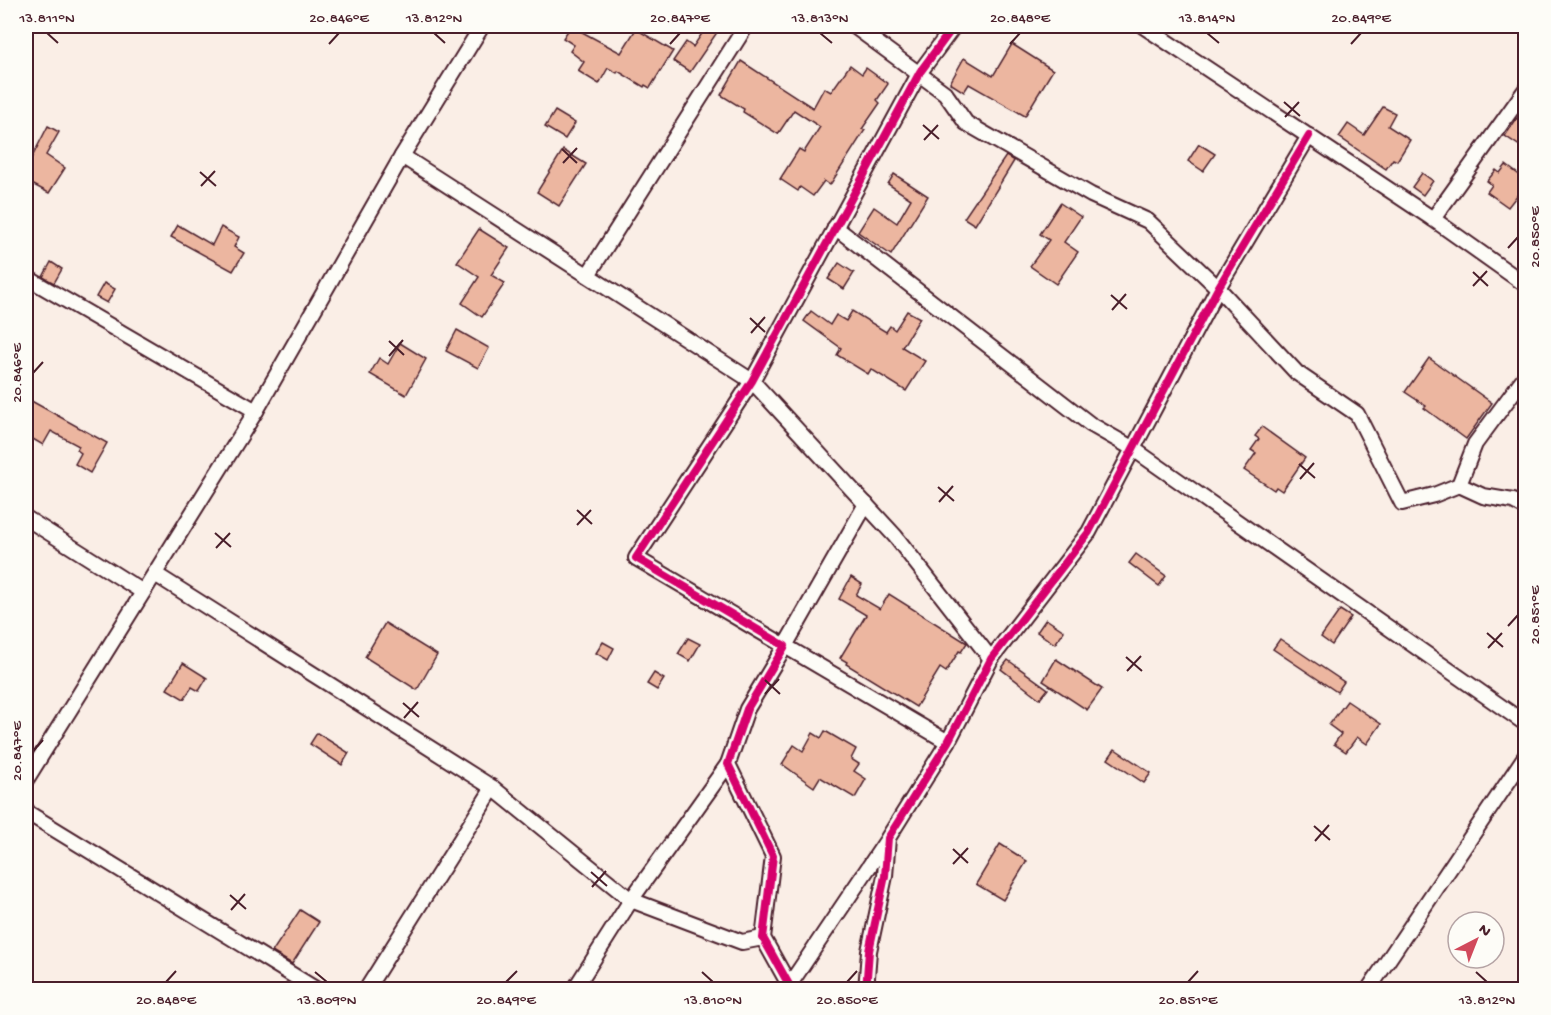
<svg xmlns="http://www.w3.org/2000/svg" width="1551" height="1015" viewBox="0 0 1551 1015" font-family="'Gochi Hand',sans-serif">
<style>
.building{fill:#ecb6a0;stroke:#4a1f2b;stroke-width:1.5}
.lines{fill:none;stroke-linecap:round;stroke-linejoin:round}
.minor-casing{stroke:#4a1f2b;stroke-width:18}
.minor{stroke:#fdfcf7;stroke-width:14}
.cycleway-casing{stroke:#fdfcf7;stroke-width:11}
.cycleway{stroke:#d6006c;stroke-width:8}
.ticks{fill:none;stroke:#4a1f2b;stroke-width:2}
.neatline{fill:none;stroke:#4a1f2b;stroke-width:2}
.ticks-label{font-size:15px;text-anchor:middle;fill:#4a1f2b}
</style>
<rect width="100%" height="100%" fill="#faeee6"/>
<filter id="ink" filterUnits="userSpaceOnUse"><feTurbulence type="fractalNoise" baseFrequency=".0167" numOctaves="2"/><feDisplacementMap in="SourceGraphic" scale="12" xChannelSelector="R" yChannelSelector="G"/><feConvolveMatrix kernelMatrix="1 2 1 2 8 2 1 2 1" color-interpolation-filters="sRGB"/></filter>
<g filter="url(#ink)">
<g class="building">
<polygon points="571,26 621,53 636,29 673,51 650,88 645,85 644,87 618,71 617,73 608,68 599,84 578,71 584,62 570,51 574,45 563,38"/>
<polygon points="707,26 711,26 718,31 690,72 673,61 686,42 693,47"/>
<polygon points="1012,44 1053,70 1025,116 969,84 964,92 950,83 964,58 993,76"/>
<polygon points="741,61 813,108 824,88 831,92 850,65 862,74 866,68 888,84 877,100 880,103 862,129 865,130 830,185 824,181 813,196 800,187 798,191 780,179 799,149 804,152 820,127 794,110 778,134 743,112 744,109 721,95"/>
<polygon points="1383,107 1395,113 1388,126 1410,140 1397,161 1393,159 1386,169 1339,137 1348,124 1364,135"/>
<polygon points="555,111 575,123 565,139 545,127"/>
<polygon points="1517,118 1526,124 1526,150 1505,136"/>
<polygon points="48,126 59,132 46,155 65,168 49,193 26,181 26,169"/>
<polygon points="1199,144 1215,154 1203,171 1188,161"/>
<polygon points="563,150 586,164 559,206 537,192"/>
<polygon points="1006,156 1014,161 975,225 964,218"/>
<polygon points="1506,165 1526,180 1526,184 1508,207 1487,192 1492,185 1487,181 1496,170 1500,173"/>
<polygon points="1422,173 1433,181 1423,195 1412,187"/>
<polygon points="894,174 928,196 891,255 858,232 874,207 897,223 911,199 888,184"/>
<polygon points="1060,203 1081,217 1064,242 1078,252 1056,284 1030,266 1049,240 1040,234"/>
<polygon points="178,225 212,245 221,227 239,237 234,247 244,253 233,271 171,237"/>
<polygon points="479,229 509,248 491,275 505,283 482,317 462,303 479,277 457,262"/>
<polygon points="51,262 62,269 54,283 43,277"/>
<polygon points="839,263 854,273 844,289 828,279"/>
<polygon points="104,283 115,289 107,303 96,297"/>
<polygon points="811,311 830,325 836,315 846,321 852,311 886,332 890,326 895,330 907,311 920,318 902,347 925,361 906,391 871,369 868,374 837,355 841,348 804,321"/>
<polygon points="457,330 489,348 478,368 446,351"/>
<polygon points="400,343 426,359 406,395 370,374 379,358 388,364"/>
<polygon points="1429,358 1492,403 1466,439 1424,408 1426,406 1405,392"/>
<polygon points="26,398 107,443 90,473 75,464 81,453 77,450 79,446 51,431 43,445 26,435"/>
<polygon points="1262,427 1305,458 1282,491 1276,487 1274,490 1244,470 1256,453 1251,450 1259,439 1255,436"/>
<polygon points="1136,554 1166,576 1159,586 1129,563"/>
<polygon points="851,577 862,584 856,595 880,609 889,594 967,643 961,652 959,651 946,672 940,668 916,707 846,664 847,662 840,658 866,615 839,599"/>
<polygon points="1340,610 1351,617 1332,645 1321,637"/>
<polygon points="1046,619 1064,631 1055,644 1037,632"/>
<polygon points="385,623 437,655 417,690 365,657"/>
<polygon points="688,638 700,644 690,661 678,654"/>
<polygon points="1280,639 1344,682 1337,692 1273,649"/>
<polygon points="603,642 614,648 608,660 596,653"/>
<polygon points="1056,659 1102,689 1087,710 1043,681"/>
<polygon points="1008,660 1048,689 1040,699 1001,669"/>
<polygon points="183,663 207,678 199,691 192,687 184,699 167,689"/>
<polygon points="654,673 664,679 657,690 647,684"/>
<polygon points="1347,701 1381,724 1367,744 1357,737 1346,752 1334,744 1341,734 1329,725"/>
<polygon points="825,731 856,749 851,759 859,764 854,771 866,779 855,798 820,777 814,787 782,764 794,745 803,751 813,733 821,738"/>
<polygon points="317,733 349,753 342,765 310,744"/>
<polygon points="1115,749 1151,773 1144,783 1108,759"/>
<polygon points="1000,844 1027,861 1003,900 976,884"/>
<polygon points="300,910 319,922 292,964 272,952"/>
</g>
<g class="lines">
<g class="minor-casing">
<g id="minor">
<polyline points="854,26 945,93 966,123 1091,195 1148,221 1218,288 1297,373 1357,414 1402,503 1434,495 1459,485 1475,444 1526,375"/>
<polyline points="1143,26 1433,219 1526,285"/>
<polyline points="402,156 752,381 895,536 991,659"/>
<polyline points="1433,219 1526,89"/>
<polyline points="835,227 1090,424 1132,448 1526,724"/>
<polyline points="588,275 746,26"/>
<polyline points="26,277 256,411"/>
<polyline points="1459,485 1483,496 1513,501 1526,508"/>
<polyline points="866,504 785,646 948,742"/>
<polyline points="26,518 143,592"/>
<polyline points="155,574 493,788 631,900 742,942 763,938"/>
<polyline points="26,780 256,411 402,156 482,26"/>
<polyline points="26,809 28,813 317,990"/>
<polyline points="366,990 493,788"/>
<polyline points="574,990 631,900 728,764"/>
<polyline points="786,990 887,840"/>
<polyline points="792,990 763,938 773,856 728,764 747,709 785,646 636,558 752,381 920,72 954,26"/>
<polyline points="866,990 869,951 885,876 888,838 948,742 991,659 1089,532 1218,288 1309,136"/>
<polyline points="1368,990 1526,755"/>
</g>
</g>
<use href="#minor" class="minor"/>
<g class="cycleway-casing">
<g id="cycleway">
<polyline points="792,990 763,938 773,856 728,764 747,709 785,646 636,558 752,381 920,72 954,26"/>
<polyline points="866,990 869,951 885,876 888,838 948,742 991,659 1089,532 1218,288 1309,136"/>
</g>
</g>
<use href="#cycleway" class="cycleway"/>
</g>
</g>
<path class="ticks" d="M 47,33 L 58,43M 434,33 L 445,43M 820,33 L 832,43M 1207,33 L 1219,43M 329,44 L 339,33M 670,44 L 680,33M 1010,44 L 1020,33M 1351,44 L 1361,33M 1284,102 L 1300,116M 1285,117 L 1299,102M 923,125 L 939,139M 924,140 L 938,125M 562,149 L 577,163M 563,163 L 577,148M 200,172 L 216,186M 201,186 L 215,171M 1508,248 L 1518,237M 1473,272 L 1488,286M 1473,286 L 1487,271M 1111,295 L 1127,309M 1112,310 L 1126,294M 750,318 L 765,332M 751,333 L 765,317M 389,341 L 404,355M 389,356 L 403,340M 33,373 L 43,362M 1299,464 L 1315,478M 1300,479 L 1314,463M 938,487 L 954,501M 939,502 L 953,486M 577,510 L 592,524M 577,525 L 591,510M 215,533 L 231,547M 216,548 L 230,533M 1508,626 L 1518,615M 1487,633 L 1503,647M 1488,648 L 1502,633M 1126,657 L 1142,671M 1127,671 L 1141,656M 765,680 L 780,694M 765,694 L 779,679M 403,703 L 419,717M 404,718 L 418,702M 33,751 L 43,740M 1314,826 L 1330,840M 1315,841 L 1329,825M 953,849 L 968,863M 953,864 L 968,848M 591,872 L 607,886M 592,887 L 606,871M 230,895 L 246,909M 231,910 L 245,894M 315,972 L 327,982M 702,972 L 713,982M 1476,972 L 1487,982M 166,982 L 176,971M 506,982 L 517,971M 847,982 L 857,971M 1188,982 L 1198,971"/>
<rect width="1551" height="1015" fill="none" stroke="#fdfcf7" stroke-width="66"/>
<g transform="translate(1476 940) rotate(42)"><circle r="28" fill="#fdfcf7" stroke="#b5a4a5" stroke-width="1.5"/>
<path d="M0-4.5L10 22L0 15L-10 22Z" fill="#d1495b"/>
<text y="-9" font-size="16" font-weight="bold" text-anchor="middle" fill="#4a1f2b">N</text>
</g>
<rect x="33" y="33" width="1485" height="949" class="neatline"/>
<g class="ticks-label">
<text x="47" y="22">13.811°N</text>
<text x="339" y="22">20.846°E</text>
<text x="434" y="22">13.812°N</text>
<text x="680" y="22">20.847°E</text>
<text x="820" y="22">13.813°N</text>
<text x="1020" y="22">20.848°E</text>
<text x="1207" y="22">13.814°N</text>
<text x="1361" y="22">20.849°E</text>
<text transform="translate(1534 237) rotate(-90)" y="5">20.850°E</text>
<text transform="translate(16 373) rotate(-90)" y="5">20.846°E</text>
<text transform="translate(1534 615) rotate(-90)" y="5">20.851°E</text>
<text transform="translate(16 751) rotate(-90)" y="5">20.847°E</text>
<text x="166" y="1004">20.848°E</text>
<text x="327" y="1004">13.809°N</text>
<text x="506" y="1004">20.849°E</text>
<text x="713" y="1004">13.810°N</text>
<text x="847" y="1004">20.850°E</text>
<text x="1188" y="1004">20.851°E</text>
<text x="1487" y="1004">13.812°N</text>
</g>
</svg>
